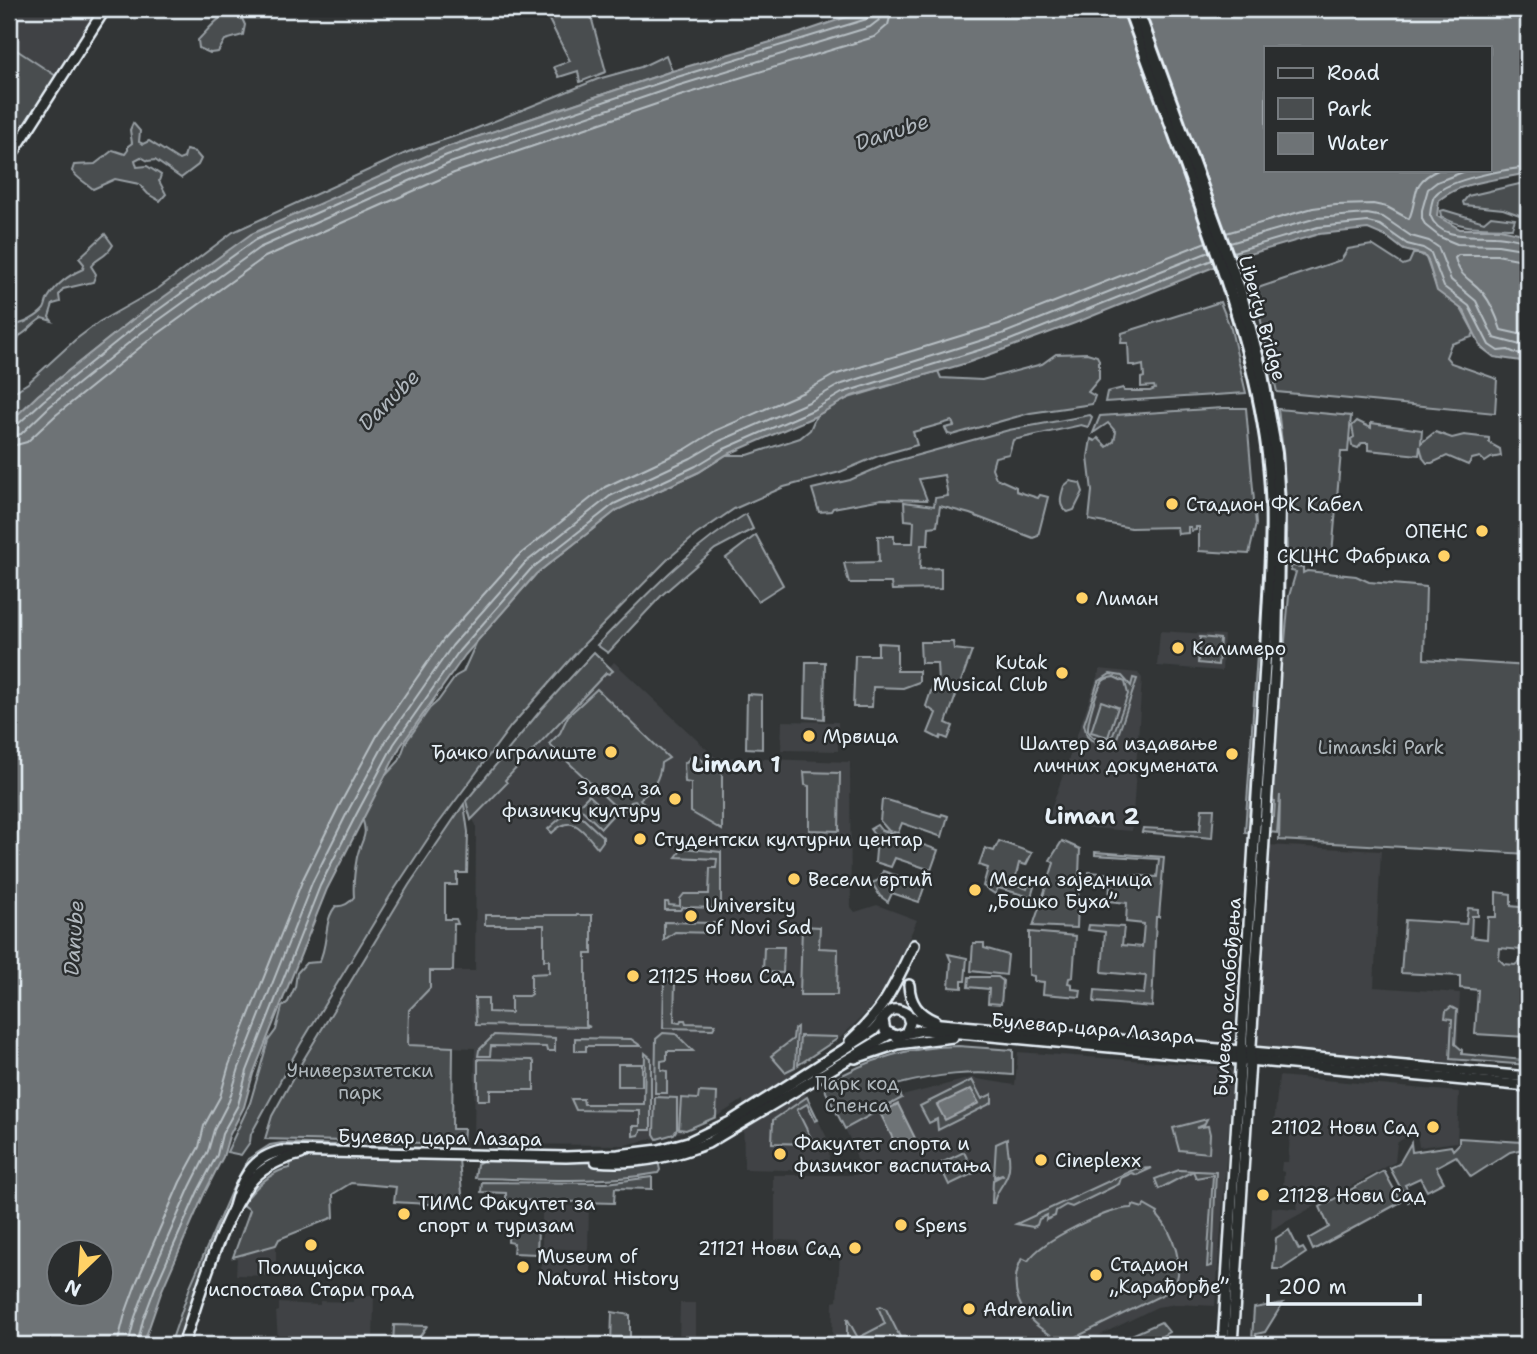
<svg xmlns="http://www.w3.org/2000/svg" width="1537" height="1354" viewBox="0 0 1537 1354" font-family="'Shantell Sans',sans-serif">
<style>
.built{fill:#3f4244}
.green{fill:#494d4f;stroke:#989fa4;stroke-width:2;fill-rule:evenodd}
.water{fill:#6e7376;stroke:#9fa5aa;stroke-width:2;fill-rule:evenodd}
.pier{fill:#323536}
.lines{fill:none;stroke-linecap:round;stroke-linejoin:round}
.shore{stroke:#b7bfc4;stroke-width:2}
.secondary-casing{stroke:#e8f1f8;stroke-width:14}
.highway-casing{stroke:#e8f1f8;stroke-width:16}
.secondary{stroke:#2a2d2e;stroke-width:9}
.highway{stroke:#2a2d2e;stroke-width:10}
.poi-dot{fill:#ffd166;stroke:#2a2d2e;stroke-width:2.5}
.labels{text-anchor:middle;stroke-width:5;stroke-linejoin:round;paint-order:stroke}
.street-label{font-size:19px;fill:#e8f1f8;stroke:#2a2d2e}
.poi-label{font-size:19px;fill:#e8f1f8;stroke:#2a2d2e;text-anchor:start}
.park-label{font-size:19px;fill:#b0b8bd;stroke:#2a2d2e}
.water-label{font-size:21px;font-style:italic;fill:#b1b8be;stroke:#2a2d2e}
.quarter-label{font-size:23px;font-weight:bold;fill:#e8f1f8;stroke:#2a2d2e}
</style>
<rect width="100%" height="100%" fill="#323536"/>
<filter id="ink" filterUnits="userSpaceOnUse"><feTurbulence type="fractalNoise" baseFrequency=".0143" numOctaves="2"/><feDisplacementMap in="SourceGraphic" scale="14" xChannelSelector="R" yChannelSelector="G"/><feConvolveMatrix kernelMatrix="1 2 1 2 8 2 1 2 1" color-interpolation-filters="sRGB"/></filter>
<g filter="url(#ink)">
<g class="built">
<polygon points="9,9 98,9 56,76 9,45"/>
<polygon points="1160,631 1224,635 1222,671 1157,666"/>
<polygon points="614,662 715,757 850,762 851,907 855,912 877,905 917,920 891,980 868,1011 840,1038 791,1072 807,1097 830,1144 828,1171 744,1169 743,1100 716,1117 682,1132 625,1145 474,1144 475,1048 408,1046 409,1010 430,971 475,971 476,825 471,816"/>
<polygon points="1100,669 1138,673 1142,678 1132,831 1090,828 1049,815"/>
<polygon points="782,721 838,722 838,751 781,750"/>
<polygon points="1267,845 1381,851 1374,987 1460,993 1457,1063 1256,1046"/>
<polygon points="1018,1052 1229,1067 1233,1071 1215,1306 1177,1304 1157,1307 1080,1345 832,1345 833,1302 837,1301 840,1254 803,1251 798,1241 775,1240 775,1192 773,1191 773,1175 857,1175 858,1166 854,1147 845,1129 902,1096 971,1078 1015,1085"/>
<polygon points="1279,1076 1459,1092 1457,1142 1419,1147 1417,1134 1408,1135 1397,1143 1395,1162 1271,1230 1272,1207 1297,1209 1298,1201 1282,1199 1284,1172 1281,1171 1282,1162 1288,1162 1291,1122 1278,1120 1274,1123"/>
<polygon points="544,1205 589,1207 588,1250 542,1248 542,1209"/>
<polygon points="276,1245 276,1276 236,1275 237,1256"/>
<polygon points="541,1253 591,1255 591,1283 541,1282"/>
<polygon points="360,1296 374,1296 373,1345 358,1345 355,1340 346,1345 282,1345 282,1342 278,1341 276,1312 279,1311 279,1303 320,1305 320,1301 353,1302 353,1299 360,1299"/>
<polygon points="680,1303 696,1303 696,1339 679,1339"/>
</g>
<g class="green">
<polygon points="555,9 589,9 606,72 580,82 578,71 559,77 554,67 570,61 545,12"/>
<path d="M 238,10 L 245,25 L 243,35 L 225,40 L 218,52 L 210,53 L 199,48 L 198,40 C 209,29 221,12 238,10 Z"/>
<polygon points="9,45 56,76 9,149"/>
<polygon points="666,55 672,71 444,148 132,320 38,395 9,423 9,395 28,383 75,340 99,322 159,288 233,232 408,152 470,131 598,79 641,67"/>
<path d="M 133,123 L 140,131 L 139,142 L 143,144 L 149,141 L 179,160 L 184,158 L 186,150 L 195,152 L 201,159 L 198,165 L 181,178 L 155,160 L 148,161 L 141,157 L 135,160 L 137,167 L 147,166 L 161,175 L 159,181 L 166,194 L 160,201 L 148,194 L 139,184 L 115,179 L 93,189 C 85,182 79,180 72,171 L 74,165 L 95,164 L 113,150 L 125,154 L 128,150 L 128,146 L 132,143 L 130,130 Z"/>
<polygon points="1528,182 1528,218 1503,209 1464,205 1463,202 1468,196"/>
<path d="M 1444,210 L 1484,222 L 1491,216 L 1515,219 L 1512,228 C 1485,226 1464,231 1441,216 L 1440,211 Z"/>
<path d="M 105,234 L 113,245 C 105,259 99,256 91,266 L 96,274 L 93,282 L 63,289 L 59,295 L 60,302 L 53,304 L 49,317 L 52,321 L 42,318 C 33,323 28,332 19,336 L 16,346 L 9,346 L 9,331 L 14,325 C 24,324 37,317 44,309 C 46,306 46,301 48,298 C 56,285 69,275 83,269 L 84,264 L 79,258 Z"/>
<polygon points="1372,245 1403,265 1409,263 1413,254 1420,254 1426,258 1438,291 1459,305 1474,332 1472,337 1451,344 1446,357 1451,363 1497,379 1495,413 1277,392 1258,308 1252,290 1341,260 1348,249"/>
<polygon points="1220,302 1231,329 1246,393 1105,402 1107,392 1123,388 1124,391 1150,391 1155,389 1154,386 1141,387 1141,378 1144,377 1143,365 1135,367 1135,365 1129,365 1128,343 1121,343 1122,333"/>
<path d="M 1087,353 L 1097,356 L 1099,360 L 1099,379 L 1088,392 L 1095,396 L 1092,404 L 1030,413 L 952,435 L 948,434 L 945,428 L 954,426 L 952,421 L 913,432 L 917,445 L 878,456 L 840,472 L 784,487 L 734,509 L 696,535 L 669,558 L 584,644 L 511,726 L 433,831 L 390,896 L 300,1045 L 251,1134 L 250,1142 L 241,1155 L 227,1152 L 250,1103 L 268,1041 L 276,1030 L 282,1007 L 288,1002 L 295,987 L 297,973 L 306,963 L 319,962 C 329,944 323,920 336,906 C 343,907 350,903 354,897 C 353,886 355,868 357,857 C 361,839 369,837 362,818 L 385,776 L 399,761 L 406,742 L 430,708 L 438,701 L 456,676 L 463,672 L 477,641 L 536,574 L 617,510 L 699,472 L 726,455 L 748,455 L 800,438 L 810,430 L 816,416 L 845,399 L 938,371 L 941,378 L 982,380 L 1042,364 L 1056,354 Z"/>
<polygon points="1223,408 1246,408 1256,524 1249,554 1199,551 1199,527 1196,527 1196,530 1191,531 1191,527 1188,527 1188,533 1178,534 1177,527 1131,528 1089,520 1092,491 1088,457 1091,439 1095,441 1098,438 1107,447 1114,441 1116,432 1108,423 1093,433 1100,416"/>
<polygon points="1278,409 1351,416 1348,452 1341,452 1332,554 1287,551 1283,451"/>
<polygon points="1090,415 1092,417 1088,427 1081,425 1013,440 1009,454 995,457 992,468 996,478 1016,487 1016,491 1038,498 1040,495 1048,497 1038,536 1033,538 970,514 940,506 937,526 929,527 928,545 921,545 920,569 941,568 941,589 892,590 891,583 849,583 844,563 879,562 878,536 894,536 894,543 913,543 914,521 905,520 904,502 934,506 935,498 948,496 944,475 919,479 927,500 882,499 833,508 831,511 819,512 812,489 850,480 889,463 1009,430"/>
<polygon points="1357,421 1371,428 1371,423 1422,430 1421,443 1435,432 1452,438 1464,435 1489,438 1489,443 1500,449 1501,456 1491,458 1485,462 1480,457 1472,459 1468,465 1447,456 1432,463 1427,463 1423,458 1420,446 1419,455 1368,450 1368,443 1362,443 1358,448 1352,446 1351,439 1354,437 1352,426"/>
<path d="M 1070,481 L 1080,483 L 1083,492 L 1074,510 L 1068,512 C 1057,507 1061,495 1064,486 Z"/>
<path d="M 746,514 L 753,529 L 715,549 L 663,594 L 608,653 L 597,645 C 644,597 688,549 746,514 Z"/>
<polygon points="756,535 783,585 758,601 726,558"/>
<polygon points="1291,566 1303,567 1303,573 1307,571 1356,576 1369,582 1426,587 1424,659 1528,666 1528,854 1279,840 1280,795 1277,833 1269,832 1270,817 1274,817 1275,801 1271,800 1279,657 1284,652 1289,596 1296,572 1291,571"/>
<polygon points="1200,637 1220,639 1218,665 1198,663"/>
<polygon points="920,642 953,642 954,649 972,651 946,723 953,726 948,739 941,736 940,739 928,733 936,713 926,706 933,685 938,683 937,663 921,663"/>
<polygon points="878,643 897,644 897,671 919,671 919,682 903,688 873,687 872,707 853,707 855,655 878,655"/>
<polygon points="594,652 613,671 609,674 606,673 505,780 507,783 471,820 466,801 541,710"/>
<polygon points="1260,653 1249,815 1253,816 1251,833 1245,832 1257,655"/>
<polygon points="806,662 825,662 824,719 805,717"/>
<path d="M 1110,674 L 1122,676 L 1131,686 L 1133,678 L 1137,679 L 1115,744 L 1112,741 L 1103,744 L 1091,740 L 1087,736 L 1084,724 L 1098,682 ZM 1114,677 L 1125,682 L 1128,694 L 1113,735 C 1104,743 1094,741 1088,731 C 1087,722 1097,688 1103,681 C 1106,678 1109,678 1114,677 Z"/>
<path d="M 597,689 L 669,758 L 661,763 C 660,779 653,790 640,799 L 646,807 L 643,809 L 635,801 L 631,802 L 622,813 L 549,744 L 560,733 L 568,716 Z"/>
<polygon points="747,694 762,695 762,749 746,748"/>
<polygon points="1101,701 1118,707 1108,737 1091,732"/>
<polygon points="694,754 706,763 722,768 722,830 691,812 691,783 685,782 684,764"/>
<polygon points="804,772 840,773 839,831 809,830 809,786 805,785"/>
<polygon points="589,795 612,816 601,828 578,806"/>
<polygon points="882,800 887,800 941,816 942,814 948,816 942,837 902,823 898,833 889,831 880,821"/>
<polygon points="464,804 468,832 467,873 457,873 457,885 445,885 445,919 456,919 458,924 454,924 453,971 430,971 430,988 409,1010 408,1045 453,1047 452,1129 464,1129 463,1144 265,1139 272,1116 302,1062 409,885"/>
<path d="M 572,808 L 603,837 L 603,841 L 598,848 C 583,831 573,812 552,833 L 548,829 Z"/>
<polygon points="1202,809 1214,809 1212,838 1142,832 1143,828 1200,831"/>
<polygon points="877,825 881,830 938,850 931,870 895,858 891,867 875,862 877,839 870,829"/>
<polygon points="999,841 1032,853 1026,865 1019,863 1014,884 1027,889 1028,885 1034,887 1031,897 998,888 995,894 983,886 988,868 979,865 985,848 994,851"/>
<polygon points="1062,841 1080,849 1077,928 1033,926 1054,863 1050,860"/>
<polygon points="683,848 721,852 721,904 717,908 683,907 680,910 665,910 665,902 668,902 669,905 680,906 680,899 684,894 709,894 710,868 716,868 717,859 676,857"/>
<polygon points="1095,852 1164,857 1159,917 1156,917 1152,1007 1094,1002 1095,990 1144,994 1146,976 1102,972 1105,932 1088,930 1089,925 1124,927 1122,945 1142,947 1144,924 1126,922 1127,903 1109,901 1110,883 1089,881 1089,872 1157,877 1159,859 1095,855"/>
<polygon points="883,871 925,885 919,902 892,893 888,902 880,896 872,883 879,880"/>
<polygon points="1496,892 1511,894 1511,906 1528,908 1528,942 1522,942 1521,950 1500,948 1499,959 1504,964 1515,965 1520,961 1521,957 1528,958 1528,978 1521,978 1522,986 1528,991 1526,1037 1475,1034 1478,990 1460,988 1460,976 1401,973 1405,920 1466,924 1468,908 1478,909 1478,916 1472,916 1471,937 1487,939 1488,917 1496,917"/>
<polygon points="485,915 592,915 592,954 586,954 586,1025 590,1027 476,1025 475,998 488,998 488,1012 511,1013 511,996 528,996 531,994 531,974 549,973 549,960 544,960 544,925 485,925"/>
<polygon points="664,922 714,923 717,933 675,932 664,940"/>
<polygon points="802,926 820,927 819,948 838,949 837,995 800,995"/>
<polygon points="1029,932 1076,936 1073,977 1069,978 1068,983 1072,984 1072,989 1081,990 1080,997 1043,994 1044,982 1034,981 1034,976 1029,975"/>
<polygon points="973,943 984,943 984,948 1008,955 1006,975 971,971"/>
<polygon points="764,947 784,947 783,973 763,972"/>
<polygon points="948,954 967,958 965,981 962,981 962,988 949,987 951,961"/>
<polygon points="969,977 998,977 1003,981 1001,1004 988,1003 989,989 968,987"/>
<polygon points="664,980 675,981 674,1022 680,1023 681,1020 685,1020 686,1023 716,1024 713,1029 663,1028"/>
<polygon points="1451,1007 1457,1010 1455,1044 1462,1050 1462,1054 1523,1060 1524,1055 1528,1056 1528,1065 1450,1059 1452,1019 1445,1018 1446,1011"/>
<polygon points="797,1027 795,1067 785,1072 771,1056 793,1039 794,1029"/>
<polygon points="663,1033 676,1034 693,1051 667,1051 667,1060 661,1061 661,1070 667,1071 667,1093 655,1093 656,1039"/>
<polygon points="494,1035 555,1038 555,1051 547,1051 546,1047 491,1046 490,1056 478,1056 479,1050"/>
<polygon points="800,1036 837,1037 837,1039 798,1065"/>
<polygon points="575,1038 631,1039 641,1046 586,1046 586,1051 575,1051"/>
<path d="M 958,1046 L 1013,1050 L 1013,1075 C 970,1071 938,1074 896,1085 L 902,1098 L 845,1129 L 826,1092 L 825,1087 L 828,1083 C 870,1058 910,1047 958,1046 Z"/>
<polygon points="645,1053 651,1058 651,1130 641,1130 639,1135 633,1136 633,1126 640,1126 640,1111 576,1110 571,1099 583,1099 584,1104 644,1104"/>
<polygon points="478,1059 532,1060 534,1062 534,1090 490,1090 490,1100 478,1100"/>
<rect x="618" y="1064" width="24" height="22"/>
<polygon points="972,1080 982,1099 992,1094 992,1103 938,1130 937,1119 929,1123 920,1106"/>
<polygon points="699,1092 717,1093 716,1117 686,1130 679,1129 681,1098 698,1099"/>
<polygon points="655,1097 677,1098 677,1129 674,1134 657,1139 654,1134"/>
<polygon points="807,1097 818,1120 815,1121 807,1104 797,1110 814,1144 772,1143 773,1120"/>
<polygon points="1207,1119 1204,1125 1196,1128 1208,1126 1210,1134 1209,1153 1179,1150 1173,1128"/>
<polygon points="1459,1138 1522,1142 1523,1149 1510,1152 1471,1177 1456,1156 1436,1167 1444,1182 1427,1191 1420,1178 1405,1185 1413,1199 1408,1202 1390,1168 1399,1164 1411,1143 1412,1152 1451,1146 1453,1150 1459,1144"/>
<path d="M 1007,1139 C 1007,1151 1012,1161 1008,1173 C 1005,1184 995,1191 994,1203 L 992,1203 L 993,1180 L 1003,1175 L 1002,1174 L 994,1177 L 996,1144 Z"/>
<polygon points="282,1143 459,1149 459,1154 292,1150 259,1159 198,1291 178,1345 170,1345 191,1284 230,1194 248,1159 270,1145"/>
<polygon points="964,1152 974,1173 949,1185 939,1164"/>
<path d="M 307,1157 L 459,1159 L 463,1206 L 394,1202 L 396,1187 L 351,1183 L 333,1194 L 334,1217 L 279,1239 L 276,1245 L 233,1257 L 250,1210 L 242,1204 C 254,1189 271,1170 290,1168 L 291,1160 Z"/>
<path d="M 486,1159 L 570,1160 L 608,1165 L 658,1161 L 660,1170 L 658,1173 C 597,1184 536,1179 475,1178 L 477,1164 Z"/>
<polygon points="1152,1168 1137,1175 1132,1173 1121,1178 1119,1184 1072,1207 1066,1205 1056,1211 1055,1216 1046,1220 1047,1215 1039,1219 1037,1225 1033,1227 1016,1224 1135,1169"/>
<polygon points="1179,1170 1216,1172 1212,1266 1207,1267 1213,1175 1196,1178 1193,1171 1159,1189 1155,1179"/>
<polygon points="1384,1171 1401,1202 1313,1250 1308,1239 1329,1227 1320,1207"/>
<polygon points="652,1177 652,1189 615,1188 614,1203 506,1200 506,1193 481,1192 482,1182 607,1183"/>
<path d="M 1133,1205 L 1143,1208 L 1144,1205 L 1158,1213 L 1157,1215 C 1173,1232 1187,1268 1172,1290 L 1068,1341 C 1058,1341 1051,1335 1043,1330 C 1018,1313 1008,1286 1022,1258 L 1028,1261 C 1042,1240 1107,1208 1132,1208 Z"/>
<polygon points="509,1226 538,1228 537,1254 513,1253 514,1243 508,1242"/>
<polygon points="1289,1230 1299,1250 1303,1248 1306,1253 1282,1269 1273,1269 1276,1238"/>
<polygon points="1283,1303 1265,1332 1256,1334 1256,1340 1252,1340 1254,1308"/>
<polygon points="881,1306 886,1309 904,1345 847,1345 847,1318 858,1338 885,1324 878,1307"/>
<polygon points="612,1312 630,1315 630,1345 611,1345"/>
<polygon points="1161,1322 1169,1332 1146,1345 1109,1345"/>
<polygon points="394,1325 427,1326 414,1345 393,1345"/>
</g>
<g class="water">
<path d="M 870,9 L 1528,9 L 1528,173 C 1499,180 1464,180 1439,200 L 1437,216 L 1460,229 L 1500,229 L 1528,235 L 1528,368 L 1521,361 L 1494,357 L 1481,347 L 1464,311 L 1437,291 L 1428,261 L 1424,255 L 1404,250 L 1387,237 L 1368,229 L 1319,234 L 1236,258 L 1075,323 L 967,363 L 852,396 L 816,416 L 726,455 L 699,472 L 617,510 L 536,574 L 465,655 L 400,747 L 327,889 L 253,1074 L 244,1107 L 229,1136 L 223,1157 L 204,1194 L 162,1290 L 143,1345 L 9,1345 L 9,423 L 38,395 L 132,320 L 251,234 L 444,148 L 672,71 L 791,36 ZM 1266,47 L 1490,47 L 1490,170 L 1266,170 ZM 60,1252 L 102,1252 L 102,1294 L 60,1294 Z"/>
<polygon points="971,1089 979,1103 945,1120 937,1105"/>
<polygon points="898,1104 915,1138 897,1147 880,1113"/>
</g>
<polygon class="pier" points="1123,9 1145,9 1236,262 1216,270"/>
<g class="lines">
<g class="shore">
<path d="M 1528,167 C 1508,169 1449,179 1436,194 C 1431,198 1431,209 1430,215 C 1440,242 1474,234 1495,236 C 1506,236 1517,240 1528,241"/>
<polyline points="1468,170 1437,182 1428,189 1422,210 1422,219 1426,226 1440,237 1457,244 1498,245 1528,250"/>
<path d="M 1226,233 L 1313,208 L 1336,205 L 1373,204 L 1387,207 L 1409,219 C 1419,196 1409,183 1438,170"/>
<polyline points="1230,243 1317,218 1367,214 1383,217 1411,236 1429,241 1438,247 1451,280 1476,301 1494,338 1528,347"/>
<polyline points="1233,252 1318,227 1368,222 1380,225 1407,244 1423,248 1431,253 1444,287 1469,306 1489,345 1498,351 1508,350 1528,358"/>
<path d="M 1528,261 L 1497,255 L 1458,255 L 1455,258 C 1461,280 1470,277 1483,293 C 1492,304 1497,317 1501,330 L 1528,336"/>
<polyline points="9,428 16,426 43,401 136,326 255,240 447,155 674,78 867,19 872,15 873,9"/>
<polyline points="9,437 21,434 49,407 141,333 259,248 450,163 677,86 870,27 879,20 882,9"/>
<polyline points="9,447 27,442 56,415 148,341 265,257 454,173 680,96 874,37 888,25 892,9"/>
<polyline points="117,1345 125,1314 137,1281 180,1182 199,1147 204,1126 220,1097 229,1065 303,879 339,806 378,734 443,640 518,556 605,487 686,449 715,431 804,392 834,375 999,324 1206,242"/>
<polyline points="128,1345 135,1317 147,1285 190,1187 208,1151 214,1130 229,1101 239,1068 312,883 348,811 387,739 452,646 525,563 610,496 691,458 720,441 809,402 839,385 1002,334 1209,252"/>
<polyline points="137,1345 143,1320 155,1288 198,1191 217,1155 222,1134 238,1105 247,1071 320,886 356,815 394,744 459,651 531,569 614,504 696,466 724,449 813,410 842,393 1005,342 1212,260"/>
</g>
<g class="secondary-casing">
<g id="secondary">
<polyline points="9,159 105,9"/>
<path d="M 909,985 C 910,1003 918,1014 935,1021"/>
<polyline points="909,1017 930,1023 1528,1077"/>
<polyline points="883,1020 885,1031 896,1036 922,1030 938,1031 1528,1086"/>
<path d="M 850,1041 C 886,1008 893,987 914,945"/>
<polyline points="855,1058 897,1044 953,1037"/>
<path d="M 596,1161 C 634,1165 672,1157 708,1143 L 890,1034"/>
<path d="M 233,1210 C 240,1182 251,1157 281,1151 L 566,1157 L 618,1155 L 659,1150 L 688,1142 L 730,1122 L 873,1031 C 885,1020 887,1001 907,1014 L 910,1023 L 906,1033"/>
<path d="M 183,1345 C 198,1301 223,1210 254,1178 C 267,1165 283,1158 301,1154"/>
<polyline points="1223,1345 1266,650"/>
<polyline points="1232,1345 1276,651"/>
</g>
</g>
<g class="highway-casing">
<g id="highway">
<path d="M 1129,9 C 1152,72 1175,135 1198,198 C 1228,282 1257,365 1268,454 C 1276,519 1269,584 1266,650"/>
<polyline points="1137,9 1240,291 1262,374 1276,453 1279,505 1276,651"/>
</g>
</g>
<use href="#secondary" class="secondary"/>
<use href="#highway" class="highway"/>
</g>
</g>
<g class="poi-dot">
<circle cx="1172" cy="504" r="7"/>
<circle cx="1482" cy="531" r="7"/>
<circle cx="1444" cy="556" r="7"/>
<circle cx="1082" cy="598" r="7"/>
<circle cx="1178" cy="648" r="7"/>
<circle cx="1062" cy="673" r="7"/>
<circle cx="809" cy="736" r="7"/>
<circle cx="611" cy="752" r="7"/>
<circle cx="1232" cy="754" r="7"/>
<circle cx="675" cy="799" r="7"/>
<circle cx="640" cy="839" r="7"/>
<circle cx="794" cy="879" r="7"/>
<circle cx="975" cy="890" r="7"/>
<circle cx="691" cy="916" r="7"/>
<circle cx="633" cy="976" r="7"/>
<circle cx="1433" cy="1127" r="7"/>
<circle cx="780" cy="1154" r="7"/>
<circle cx="1041" cy="1160" r="7"/>
<circle cx="1263" cy="1195" r="7"/>
<circle cx="404" cy="1214" r="7"/>
<circle cx="901" cy="1225" r="7"/>
<circle cx="311" cy="1245" r="7"/>
<circle cx="855" cy="1248" r="7"/>
<circle cx="523" cy="1267" r="7"/>
<circle cx="1096" cy="1275" r="7"/>
<circle cx="969" cy="1309" r="7"/>
</g>
<g class="labels">
<g class="street-label">
<text transform="translate(1263 318) rotate(74)" y="7">Liberty Bridge</text>
<text transform="translate(1227 997) rotate(-86)" y="7">Булевар ослобођења</text>
<text transform="translate(1093 1028) rotate(5)" y="7">Булевар цара Лазара</text>
<text transform="translate(440 1137) rotate(1)" y="7">Булевар цара Лазара</text>
</g>
<g class="poi-label">
<text x="1186" y="511">Стадион ФК Кабел</text>
<text x="1468" y="538" text-anchor="end">ОПЕНС</text>
<text x="1430" y="563" text-anchor="end">СКЦНС Фабрика</text>
<text x="1096" y="605">Лиман</text>
<text x="1192" y="655">Калимеро</text>
<text x="1048" y="669" text-anchor="end">Kutak<tspan x="1048" dy="22">Musical Club</tspan></text>
<text x="823" y="743">Мрвица</text>
<text x="1218" y="750" text-anchor="end">Шалтер за издавање<tspan x="1218" dy="22">личних докумената</tspan></text>
<text x="597" y="759" text-anchor="end">Ђачко игралиште</text>
<text x="661" y="795" text-anchor="end">Завод за<tspan x="661" dy="22">физичку културу</tspan></text>
<text x="654" y="846">Студентски културни центар</text>
<text x="808" y="886">Весели вртић</text>
<text x="989" y="886">Месна заједница<tspan x="989" dy="22">„Бошко Буха”</tspan></text>
<text x="705" y="912">University<tspan x="705" dy="22">of Novi Sad</tspan></text>
<text x="647" y="983">21125 Нови Сад</text>
<text x="1419" y="1134" text-anchor="end">21102 Нови Сад</text>
<text x="794" y="1150">Факултет спорта и<tspan x="794" dy="22">физичког васпитања</tspan></text>
<text x="1055" y="1167">Cineplexx</text>
<text x="1277" y="1202">21128 Нови Сад</text>
<text x="418" y="1210">ТИМС Факултет за<tspan x="418" dy="22">спорт и туризам</tspan></text>
<text x="915" y="1232">Spens</text>
<text x="841" y="1255" text-anchor="end">21121 Нови Сад</text>
<text x="537" y="1263">Museum of<tspan x="537" dy="22">Natural History</tspan></text>
<text x="1110" y="1271">Стадион<tspan x="1110" dy="22">„Карађорђе”</tspan></text>
<text x="311" y="1274" text-anchor="middle">Полицијска<tspan x="311" dy="22">испостава Стари град</tspan></text>
<text x="983" y="1316">Adrenalin</text>
</g>
<g class="park-label">
<text x="1381" y="754">Limanski Park</text>
<text x="360" y="1077">Универзитетски<tspan x="360" dy="22">парк</tspan></text>
<text x="857" y="1090">Парк код<tspan x="857" dy="22">Спенса</tspan></text>
</g>
<g class="water-label">
<text transform="translate(892 132) rotate(-18)" y="7">Danube</text>
<text transform="translate(389 400) rotate(-45)" y="7">Danube</text>
<text transform="translate(74 938) rotate(-86)" y="7">Danube</text>
</g>
<g class="quarter-label">
<text x="736" y="772">Liman 1</text>
<text x="1092" y="824">Liman 2</text>
</g>
</g>
<rect width="1537" height="1354" fill="none" stroke="#2a2d2e" stroke-width="35"/>
<rect x="18" y="18" width="1502" height="1319" fill="none" stroke="#e8f1f8" stroke-width="2.5" filter="url(#ink)"/>
<rect x="1264" y="46" width="228" height="126" fill="#2a2d2e" stroke="#767b7f" stroke-width="2"/>
<rect x="1278" y="68" width="35" height="10" fill="#2a2d2e" stroke="#767b7f" stroke-width="2"/>
<text x="1327" y="80" font-size="21" fill="#e8f1f8">Road</text>
<rect x="1278" y="98" width="35" height="21" fill="#494d4f" stroke="#767b7f" stroke-width="2"/>
<text x="1327" y="116" font-size="21" fill="#e8f1f8">Park</text>
<rect x="1278" y="133" width="35" height="21" fill="#6e7376" stroke="#767b7f" stroke-width="2"/>
<text x="1327" y="150" font-size="21" fill="#e8f1f8">Water</text>
<g transform="translate(80 1273) rotate(205)"><circle r="33" fill="#2a2d2e" stroke="#767b7f" stroke-width="2"/>
<path d="M0-5L12 26L0 18L-12 26Z" fill="#ffd166"/>
<text y="-10" font-size="19" font-weight="bold" text-anchor="middle" fill="#e8f1f8">N</text>
</g>
<path d="M1268 1294v10h152v-10" fill="none" stroke="#e8f1f8" stroke-width="3.5"/>
<text x="1278" y="1294" font-size="21" fill="#e8f1f8" stroke="#2a2d2e" stroke-width="5" paint-order="stroke">200 m</text>
</svg>
